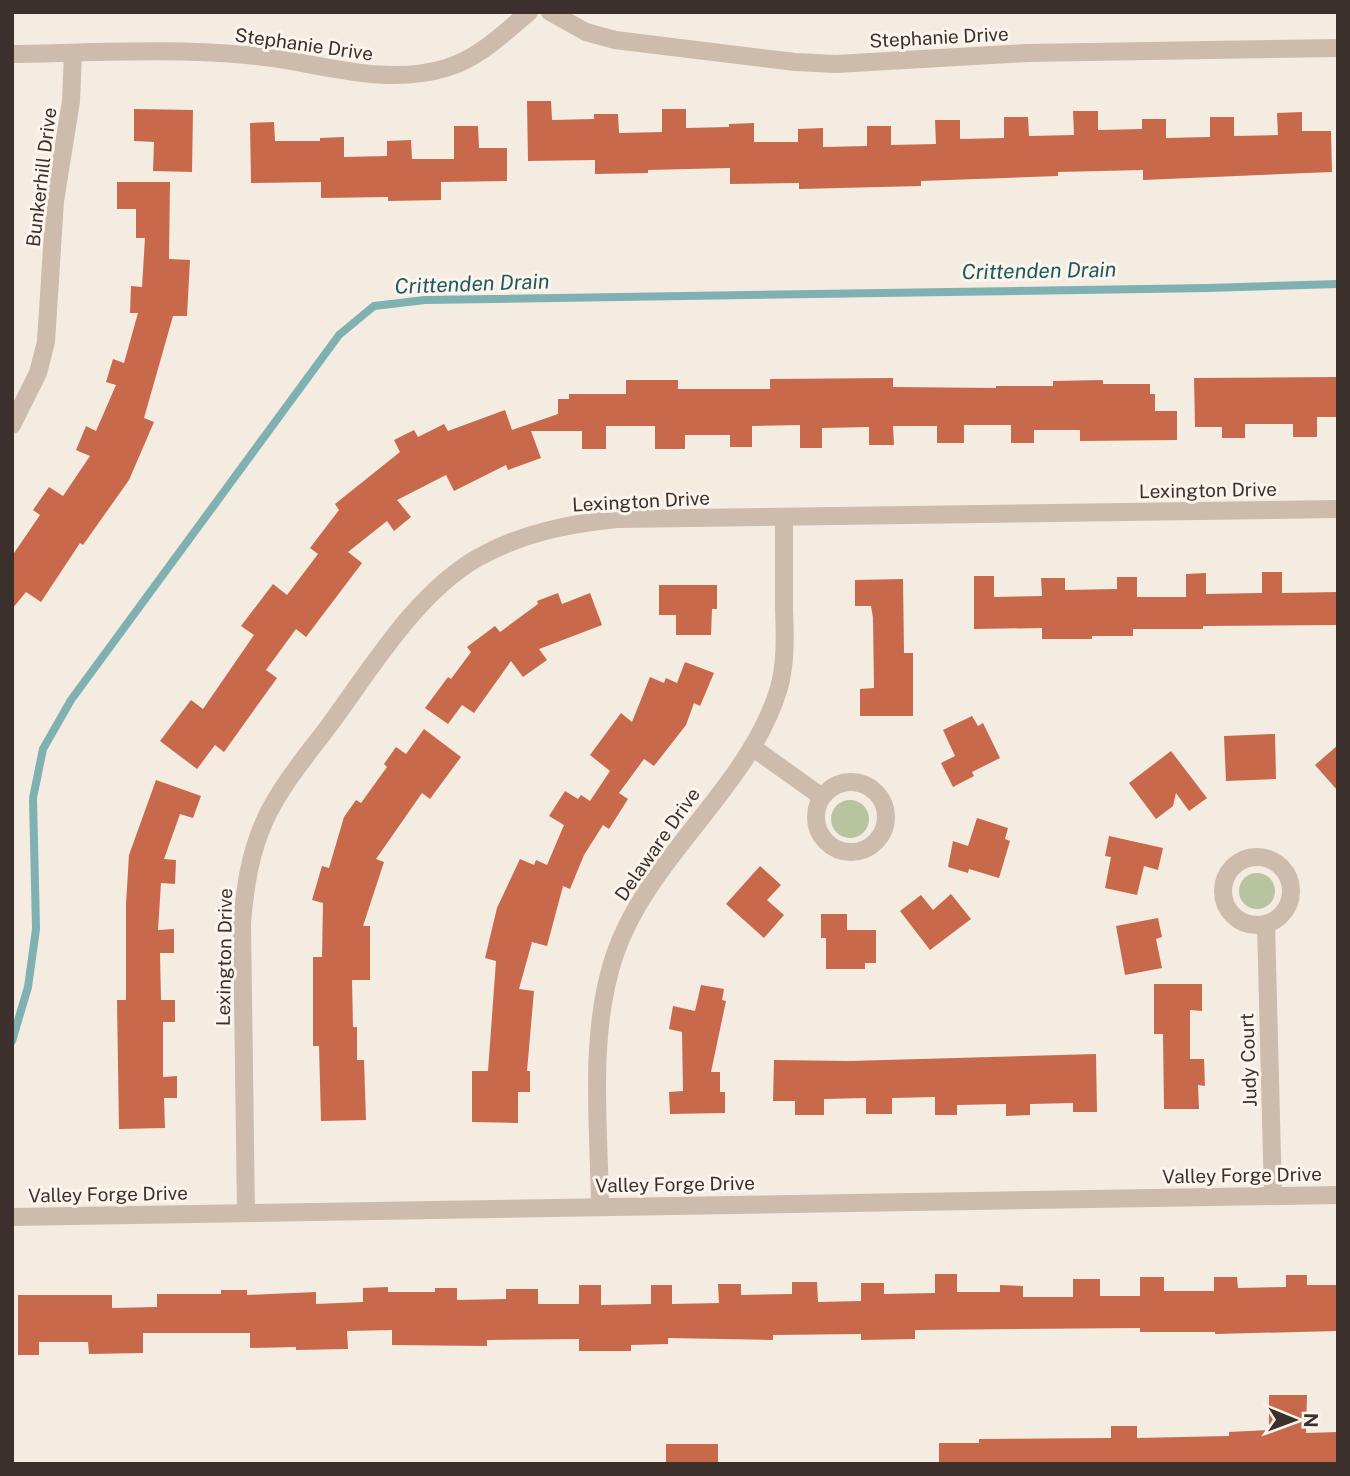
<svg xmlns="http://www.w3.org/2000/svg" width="1350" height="1476" viewBox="0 0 1350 1476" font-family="'Public Sans',sans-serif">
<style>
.green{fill:#b8c4a0}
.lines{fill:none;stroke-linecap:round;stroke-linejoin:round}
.stream{stroke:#7fb0b2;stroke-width:8}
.building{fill:#c8694b}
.minor{stroke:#cdbbac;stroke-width:18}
.labels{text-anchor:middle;stroke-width:6;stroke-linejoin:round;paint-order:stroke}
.street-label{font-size:19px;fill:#3b302b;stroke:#fbf5ee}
.water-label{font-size:21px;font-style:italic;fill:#1f5a5e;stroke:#fbf5ee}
</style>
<rect width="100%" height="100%" fill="#f4ebe1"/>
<g class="green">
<circle cx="850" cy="819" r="19"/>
<circle cx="1257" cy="891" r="18"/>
</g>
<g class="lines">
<polyline class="stream" points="12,1041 28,987 36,929 33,798 43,749 71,700 339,335 374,306 425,300 1208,288 1338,284"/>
</g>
<g class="building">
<polygon points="527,101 551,101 552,120 594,119 594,114 618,114 619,133 662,132 662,109 686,109 686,128 729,127 729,124 754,123 754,142 798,142 798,129 823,128 823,147 867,146 867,126 891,126 891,145 936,144 935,120 960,120 960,139 1004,138 1004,117 1028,117 1029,136 1074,135 1073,111 1098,111 1098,130 1142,129 1142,119 1166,119 1166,138 1210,137 1210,117 1234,117 1234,136 1278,135 1277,113 1302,112 1302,131 1331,131 1332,172 1143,180 1143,170 1058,172 1058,176 921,181 921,186 799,189 799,183 730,184 730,168 648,170 648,173 595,174 595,160 528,161"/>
<polygon points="134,109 193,110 192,172 153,171 154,142 134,141"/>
<polygon points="274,122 275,141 320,141 320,138 344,137 344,157 387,156 387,141 411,140 412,159 454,159 454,126 478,126 479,148 507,148 507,181 441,182 441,200 388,201 388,197 321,198 321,182 251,183 250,123"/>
<polygon points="117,182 170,182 169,259 190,260 187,316 173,316 144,418 154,422 129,480 83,545 80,543 41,602 26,592 12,609 12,556 40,515 33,510 49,487 63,496 90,456 76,450 86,426 96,431 116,385 106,382 113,359 124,363 138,313 130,313 131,286 142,287 145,238 136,238 136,209 117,209"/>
<polygon points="1338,377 1338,417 1317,417 1317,437 1293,437 1293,424 1245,424 1245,438 1222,438 1222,427 1195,427 1194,378"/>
<polygon points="893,378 893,387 996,388 996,386 1053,386 1053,381 1103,380 1103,384 1150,384 1150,394 1155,394 1155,411 1177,411 1177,440 1080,441 1080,430 1034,430 1034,443 1011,443 1011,425 964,425 964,443 937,443 937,426 893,426 894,445 869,445 869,427 822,428 822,448 800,448 800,425 752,426 752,447 730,447 730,435 685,435 685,449 655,449 655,426 606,426 606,449 582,449 582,431 531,431 541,458 508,470 506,465 454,491 446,475 397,500 411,517 394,531 387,521 348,552 362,563 306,637 296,629 266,670 277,678 224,752 215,745 197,769 160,741 191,700 203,709 254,635 241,626 273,584 287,595 318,554 310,548 339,510 335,504 400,452 394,440 414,430 418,437 444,424 448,431 505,410 512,430 558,414 558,399 569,399 569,394 626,394 626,380 678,380 678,389 770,389 770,379"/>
<polygon points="1262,572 1282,572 1282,593 1338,592 1338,625 1203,626 1203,629 1133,629 1133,636 1092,636 1092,639 1042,639 1042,628 974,629 974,576 994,576 994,597 1042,596 1041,578 1065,578 1065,590 1117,589 1117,577 1137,577 1137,597 1186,597 1186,574 1206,573 1206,594 1262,593"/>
<polygon points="903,579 904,653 913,653 913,716 860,716 860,689 874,688 873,618 871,606 855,606 855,580"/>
<polygon points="659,585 717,585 717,609 712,609 711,635 676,635 676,615 659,615"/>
<polygon points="558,593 562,604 590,593 602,625 539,649 547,660 523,677 511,661 474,713 462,705 448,724 425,708 448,677 451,679 471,652 467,647 495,626 500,632 538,604 537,601"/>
<polygon points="685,662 714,673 700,706 694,703 686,725 654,766 644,759 619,793 628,799 609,829 603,825 584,855 570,889 563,886 547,946 532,942 519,989 534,991 527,1071 530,1071 530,1092 518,1092 518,1123 472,1122 472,1071 488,1071 496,961 485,958 497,908 520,859 534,865 536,860 547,865 564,825 549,816 565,791 578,799 581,795 590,801 610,771 590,755 621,713 632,722 650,677 664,683 666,678 677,683"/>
<polygon points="972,716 978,726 983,723 1000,758 972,772 974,776 953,787 941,763 955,756 943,730"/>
<polygon points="424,729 461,757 430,799 422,793 376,859 384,862 363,926 370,926 370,980 352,980 353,1027 357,1027 357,1060 364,1060 366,1120 321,1121 319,1046 313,1046 313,957 322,957 323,903 312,900 322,866 329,868 344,817 356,800 361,803 387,767 384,764 396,747 406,754"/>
<polygon points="1275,734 1276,779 1226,781 1224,736"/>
<polygon points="1338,745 1338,791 1315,765"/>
<polygon points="1171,751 1207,798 1189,811 1176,793 1173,806 1156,819 1129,783"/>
<polygon points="156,780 201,796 193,818 180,814 164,859 176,860 175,884 161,883 158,930 174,929 174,953 160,953 161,1000 175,1000 175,1022 163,1022 163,1077 177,1076 177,1098 164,1098 165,1128 119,1129 117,1000 126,1000 126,904 129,855"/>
<polygon points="977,818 1008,828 1005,839 1010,841 999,878 969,869 968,873 948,867 953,841 968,846"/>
<polygon points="1109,836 1163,848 1158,870 1144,866 1137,895 1105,888 1111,857 1105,856"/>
<polygon points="760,866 781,885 767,900 784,915 764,938 726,904"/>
<polygon points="951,894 971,919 930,950 900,911 921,895 933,910"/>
<polygon points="821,914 847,914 847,930 876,930 876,963 865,963 865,969 826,969 826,938 821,938"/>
<polygon points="1158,918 1162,937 1156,939 1162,968 1125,975 1116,926"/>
<polygon points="1154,984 1202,984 1202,1011 1190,1010 1190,1059 1204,1059 1205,1086 1198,1085 1199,1109 1164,1109 1163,1034 1154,1034"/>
<polygon points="701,985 724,989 722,1000 726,1001 711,1072 720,1072 720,1092 725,1092 725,1113 670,1114 669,1092 683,1091 682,1032 669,1029 673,1006 695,1011"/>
<polygon points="1096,1054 1097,1112 1073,1112 1073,1103 1030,1104 1030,1115 1006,1116 1006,1104 957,1105 957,1115 935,1115 935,1097 892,1098 892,1114 866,1114 866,1098 824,1099 824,1115 795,1115 795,1101 773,1101 774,1060 849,1061"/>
<polygon points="935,1274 957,1274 957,1292 1000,1292 1000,1285 1023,1286 1023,1297 1073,1297 1073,1279 1100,1279 1100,1296 1140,1296 1140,1277 1164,1277 1164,1291 1214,1291 1214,1277 1237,1277 1238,1288 1286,1287 1286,1275 1307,1275 1307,1285 1337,1285 1337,1331 1215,1334 1215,1332 1140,1332 1140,1328 915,1330 915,1339 861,1340 861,1334 773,1335 773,1340 668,1338 668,1344 631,1345 631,1351 579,1351 579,1339 487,1340 487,1346 392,1345 392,1330 347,1331 348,1349 296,1350 296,1347 250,1348 250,1333 143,1333 143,1353 89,1354 88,1342 39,1342 39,1355 18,1355 18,1295 112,1295 112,1308 157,1307 157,1294 221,1294 221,1290 247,1290 247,1295 316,1292 316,1304 363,1302 363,1288 388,1287 388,1292 435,1292 435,1288 457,1288 457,1300 506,1299 506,1289 538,1289 538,1304 579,1304 579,1285 601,1285 601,1305 651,1304 651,1285 672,1285 672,1304 719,1303 718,1284 741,1284 741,1295 792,1294 792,1282 817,1282 818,1302 861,1301 861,1283 884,1283 884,1294 935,1293"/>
<polygon points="1269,1395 1307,1395 1306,1433 1338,1432 1338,1464 939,1464 939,1443 979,1443 979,1439 1111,1438 1111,1426 1137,1426 1137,1438 1229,1436 1229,1432 1269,1430"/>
<rect x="666" y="1444" width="52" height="20"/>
</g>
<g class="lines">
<g class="minor">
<polyline points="550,12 586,32 615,40 795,62 836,64 1027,53 1338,48"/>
<path d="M 12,54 C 90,53 169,48 246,55 C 314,60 379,88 446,68 C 478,59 504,33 529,12"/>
<polyline points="12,425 38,373 46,342 55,201 71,101 73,53"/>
<polyline points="752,747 822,797"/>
<circle cx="851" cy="817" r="35"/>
<circle cx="1257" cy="891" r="34"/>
<polyline points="1266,924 1273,1196"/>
<path d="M 600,1206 C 599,1123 588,1034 615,954 C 649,855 749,788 779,688 C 786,663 785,635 784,609 C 784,579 784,549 784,519"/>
<path d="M 246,1213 L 242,923 C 245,887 250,853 265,820 C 281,785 308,754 331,723 C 372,667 417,592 479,557 C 523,533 567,524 617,519 L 1338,509"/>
<polyline points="12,1217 1338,1195"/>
</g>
</g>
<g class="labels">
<g class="street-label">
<text transform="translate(939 37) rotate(-3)" y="7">Stephanie Drive</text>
<text transform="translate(304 44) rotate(8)" y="7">Stephanie Drive</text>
<text transform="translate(41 177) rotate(-83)" y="7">Bunkerhill Drive</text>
<text transform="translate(1208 490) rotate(-1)" y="7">Lexington Drive</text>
<text transform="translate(641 501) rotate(-3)" y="7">Lexington Drive</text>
<text transform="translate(657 844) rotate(-55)" y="7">Delaware Drive</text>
<text transform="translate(224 957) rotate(-89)" y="7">Lexington Drive</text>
<text transform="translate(1248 1060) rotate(-92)" y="7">Judy Court</text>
<text transform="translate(1242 1175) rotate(-1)" y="7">Valley Forge Drive</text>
<text transform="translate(675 1184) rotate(-1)" y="7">Valley Forge Drive</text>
<text transform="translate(108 1194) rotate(-1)" y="7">Valley Forge Drive</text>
</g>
<g class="water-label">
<text transform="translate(1039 271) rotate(-1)" y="7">Crittenden Drain</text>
<text transform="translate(472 284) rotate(-2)" y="7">Crittenden Drain</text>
</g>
</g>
<rect width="1350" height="1476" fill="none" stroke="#3b302b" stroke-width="28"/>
<g transform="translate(1294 1420) rotate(91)" stroke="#fbf5ee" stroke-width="5" paint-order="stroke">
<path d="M0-5L12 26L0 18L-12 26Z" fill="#3b302b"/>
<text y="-10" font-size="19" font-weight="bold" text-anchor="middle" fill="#3b302b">N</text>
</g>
</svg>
